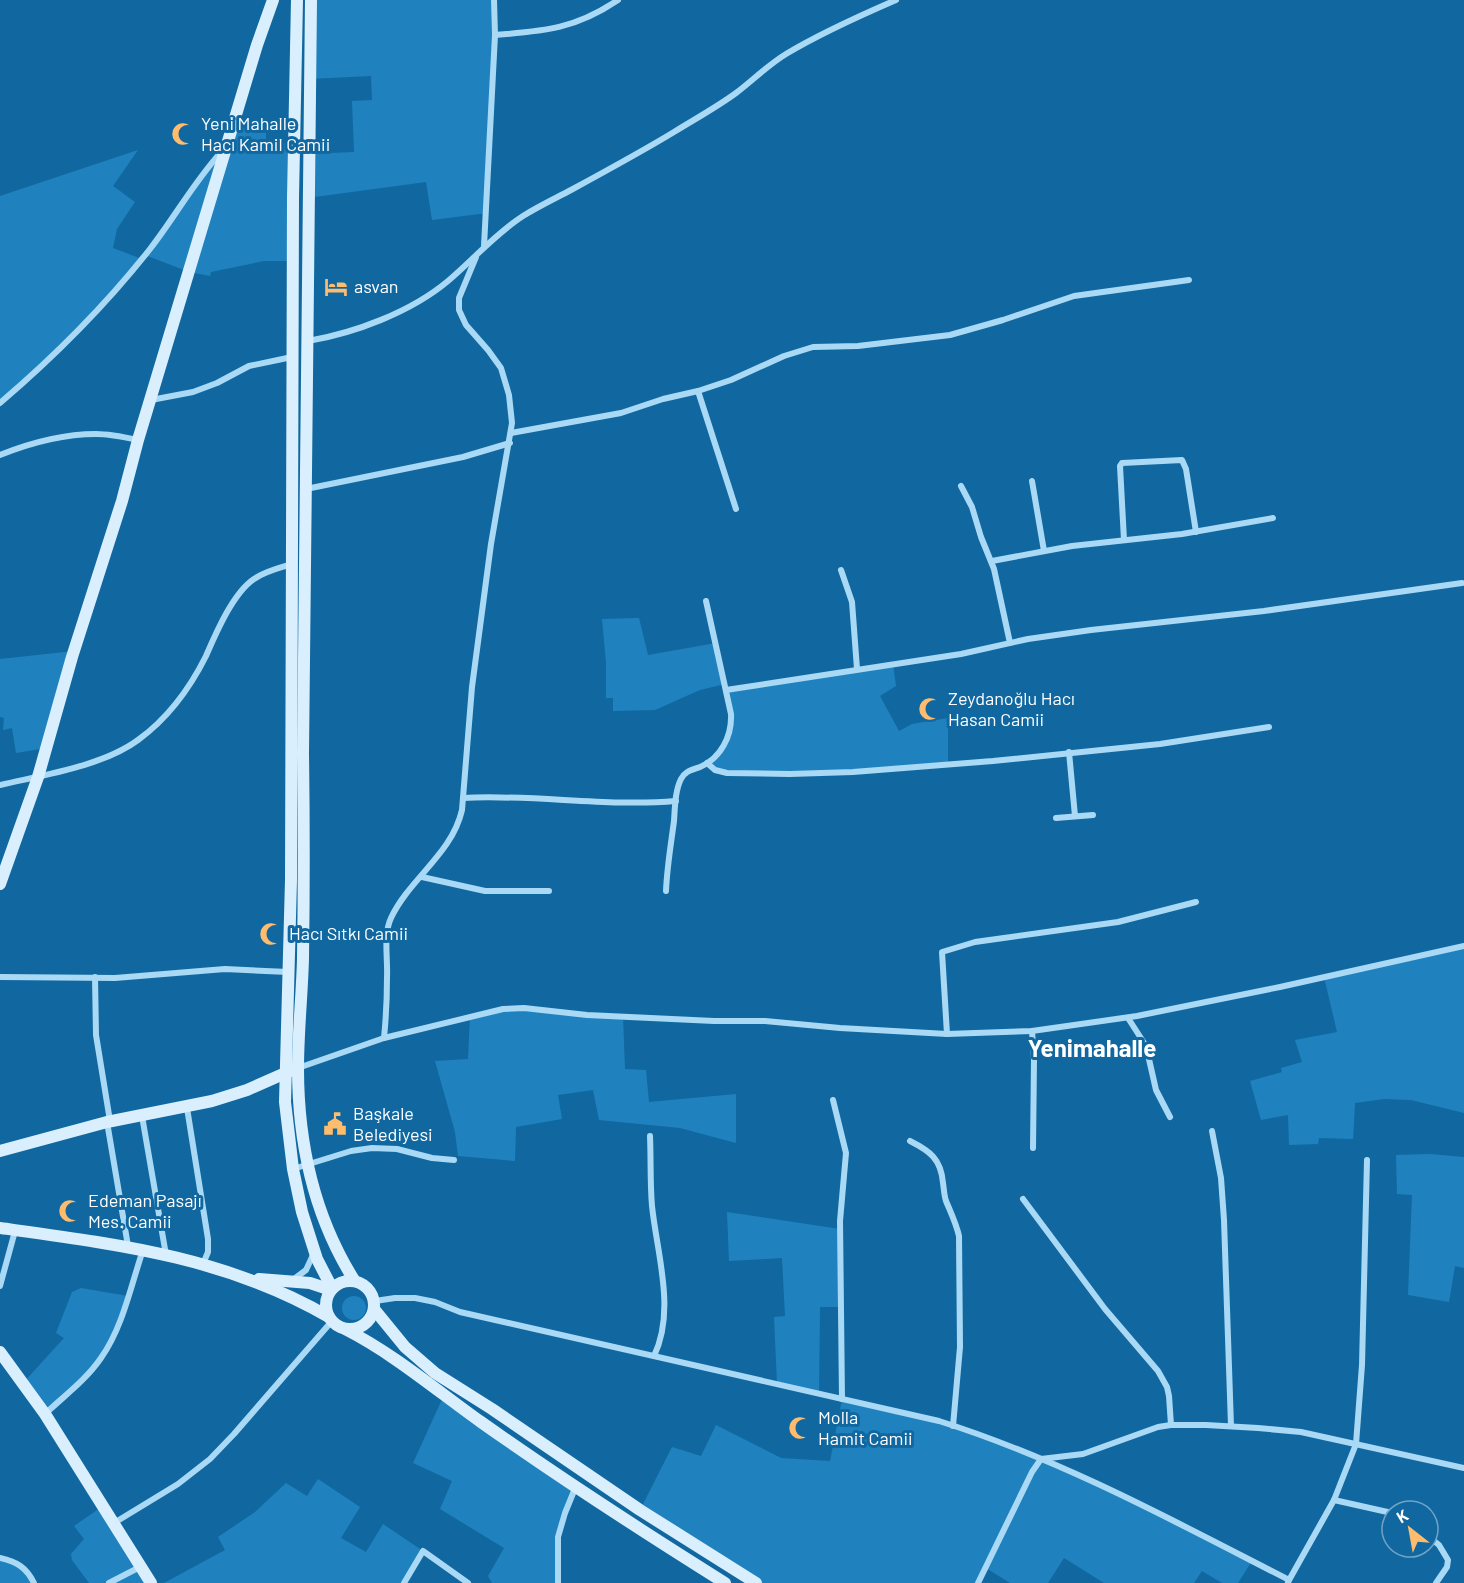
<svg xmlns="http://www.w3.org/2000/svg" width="1464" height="1583" viewBox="0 0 1464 1583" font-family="Barlow,sans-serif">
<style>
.green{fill:#1f82be}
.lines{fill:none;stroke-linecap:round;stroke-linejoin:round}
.street{stroke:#a9d9f5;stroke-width:6}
.secondary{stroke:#d9effe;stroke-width:12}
.labels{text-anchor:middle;stroke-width:6;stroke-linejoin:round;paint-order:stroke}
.poi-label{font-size:18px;fill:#fff;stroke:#1168a0;text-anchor:start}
.district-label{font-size:24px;font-weight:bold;fill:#fff;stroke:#1168a0}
</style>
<rect width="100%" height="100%" fill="#1168a0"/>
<g class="green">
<polygon points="311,0 494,0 487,213 432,220 426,182 307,198 308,141 330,140 331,153 354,152 352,101 372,100 371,76 309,79"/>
<polygon points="234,124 266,133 266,143 294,143 293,261 264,261 211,272 210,276 189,272 145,255 228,145"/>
<polygon points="138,150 113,186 135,202 117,229 113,248 142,259 111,296 0,403 0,196"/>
<polygon points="639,618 648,655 716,643 725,684 700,690 655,710 613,711 613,698 606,698 606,662 602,619"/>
<polygon points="74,651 46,748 16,753 12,728 3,730 4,718 0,717 0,659"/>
<polygon points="893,664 896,686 880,696 899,731 912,724 948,718 948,765 914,768 727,773 711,767 713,758 730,729 726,690"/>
<polygon points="1464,946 1464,1113 1411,1100 1384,1099 1355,1103 1353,1139 1319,1138 1318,1144 1289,1145 1288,1115 1261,1120 1250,1081 1282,1072 1281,1068 1302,1062 1295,1040 1337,1032 1324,977"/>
<polygon points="503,1009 623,1016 625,1069 646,1070 649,1102 736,1094 736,1143 680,1128 599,1120 593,1090 558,1095 562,1119 516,1127 515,1161 458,1156 455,1132 435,1061 468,1059 470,1016"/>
<polygon points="1430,1154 1464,1157 1464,1268 1455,1266 1449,1302 1408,1295 1412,1195 1397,1194 1396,1155"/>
<polygon points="727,1212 840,1229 841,1307 820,1307 819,1394 777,1384 774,1317 785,1316 782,1258 729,1261"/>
<polygon points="81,1288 128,1296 103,1356 45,1414 23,1383 64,1338 56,1333 72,1292"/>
<circle cx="354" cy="1308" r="12"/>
<polygon points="444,1395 576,1486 560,1528 558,1583 492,1583 488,1576 504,1548 440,1509 452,1481 413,1463"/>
<polygon points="842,1399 939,1421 1041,1459 1252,1561 1238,1583 1222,1583 1202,1571 1194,1583 1104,1583 1064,1558 1048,1583 1010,1583 986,1568 978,1583 756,1583 640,1510 672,1447 701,1456 716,1425 781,1458 830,1461"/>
<polygon points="318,1479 360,1507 341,1538 366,1552 383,1524 423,1551 404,1583 164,1583 225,1550 218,1537 255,1512 286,1483 307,1496"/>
<polygon points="103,1506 151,1583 89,1583 72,1560 71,1554 84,1539 74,1526"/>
<polygon points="0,1558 14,1561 34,1583 0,1583"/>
</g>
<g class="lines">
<g class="street">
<path d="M 495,35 C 545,31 575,29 618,0"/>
<polyline points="484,246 495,35 494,0"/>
<path d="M 308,341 C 355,333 411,312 448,281 C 474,259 495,234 523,216 C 539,206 556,198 571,190 C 606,171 641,152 674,132 C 695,119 717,107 736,93 C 753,80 768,65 786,54 C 821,33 859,16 896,0"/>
<polyline points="698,391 736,509"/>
<polyline points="151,400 193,392 217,383 249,366 292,357"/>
<path d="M 0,403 C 55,356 105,306 150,249 C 175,217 195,180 223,150"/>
<polyline points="511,433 621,413 663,399 698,391 731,380 784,356 813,347 858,346 950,335 1003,320 1074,296 1189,280"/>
<path d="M 0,455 C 30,443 64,434 96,434 C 110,434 124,437 138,440"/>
<polyline points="1032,481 1044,551"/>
<polyline points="961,486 972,507 981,537 994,569 1010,643"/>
<polyline points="306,489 463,457 510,443"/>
<polyline points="1124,540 1120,466 1122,463 1182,460 1186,469 1196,532"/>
<polyline points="992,561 1072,546 1182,534 1273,518"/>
<polyline points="841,570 852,602 857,669"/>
<polyline points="726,690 961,654 1028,639 1091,630 1264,611 1462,583"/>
<polyline points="1069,752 1075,816"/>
<polyline points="707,763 715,770 727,773 790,774 853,772 993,761 1160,744 1269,727"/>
<path d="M 0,785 C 43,775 103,766 138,740 C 167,719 190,688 206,656 C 216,633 233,593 254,579 C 265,571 279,568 292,564"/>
<path d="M 463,798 C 534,794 605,807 676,801"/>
<polyline points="1056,818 1093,815"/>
<polyline points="422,877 485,891 549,891"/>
<path d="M 666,891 C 667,867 671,844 674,821 C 675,807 675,791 681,779 C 685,771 692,770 700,767 C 721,758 732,736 731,714 L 706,601"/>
<polyline points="0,977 115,978 225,969 288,972"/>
<polyline points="95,977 96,1035 110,1121"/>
<polyline points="1128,1018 1146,1046 1156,1090 1170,1117"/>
<polyline points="1032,1031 1034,1060 1033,1148"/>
<polyline points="947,1034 942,952 975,942 1118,922 1196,902"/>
<path d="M 384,1038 C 386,1018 387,998 387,977 C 388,959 383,935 391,918 C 410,878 452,854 462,810 L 472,687 L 491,544 L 512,423 L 509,395 L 501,368 L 488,350 L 466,325 L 459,310 L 459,298 L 476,257"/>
<polyline points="298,1068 384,1038 503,1009 524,1008 587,1015 714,1021 765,1021 840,1028 947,1034 1032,1031 1137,1016 1280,987 1464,946"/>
<polyline points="833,1100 846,1153 840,1221 842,1399"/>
<polyline points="187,1108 208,1239 208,1252 203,1264"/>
<polyline points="142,1116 166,1255"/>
<polyline points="107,1122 128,1246"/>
<polyline points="1212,1131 1221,1178 1224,1220 1231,1426"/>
<path d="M 650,1136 C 651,1159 650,1183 652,1206 C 657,1254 676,1310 654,1356"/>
<path d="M 910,1141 C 930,1151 941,1159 943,1183 C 944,1189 944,1195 946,1201 C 951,1213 956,1223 959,1236 L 960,1347 L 953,1426"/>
<polyline points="293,1169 351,1151 372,1148 397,1149 432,1158 454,1160"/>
<polyline points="1023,1199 1105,1309 1158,1371 1167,1387 1169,1396 1171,1425"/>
<polyline points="294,1279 306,1270 313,1255"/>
<polyline points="0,1286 15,1231"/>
<path d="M 375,1301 L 395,1298 L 415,1298 L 435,1302 L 460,1312 L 939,1421 C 1060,1459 1176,1522 1289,1580"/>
<path d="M 45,1414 C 64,1396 86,1380 101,1358 C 123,1327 131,1285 143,1250"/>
<polyline points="1334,1500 1392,1513"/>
<polyline points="114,1523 178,1484 210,1459 234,1434 332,1321"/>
<polyline points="1428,1536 1439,1545 1448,1560 1447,1567 1436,1583"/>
<path d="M 0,1558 C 17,1562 26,1567 34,1583"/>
<polyline points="1288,1582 1334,1500 1356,1444 1362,1365 1367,1160"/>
<polyline points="109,1583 140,1567"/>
<polyline points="404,1583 423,1551 468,1583"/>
<polyline points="558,1583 558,1537 565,1513 576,1486"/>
<polyline points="978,1583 1032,1472 1041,1459 1083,1454 1158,1427 1171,1425 1206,1425 1258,1428 1301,1432 1464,1468"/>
</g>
<g class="secondary">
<polyline points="297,0 293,197 291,880 285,1102 293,1169 302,1212 317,1259 332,1288"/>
<path d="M 311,0 L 303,754 C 304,822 304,890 303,959 C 302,995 298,1032 298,1068 C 298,1144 314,1216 354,1280"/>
<polyline points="0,884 38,777 72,657 122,501 138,440 257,45 273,0"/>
<polyline points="0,1151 107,1122 212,1101 247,1090 290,1071"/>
<path d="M 0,1228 C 116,1244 226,1257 329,1317"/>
<polyline points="259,1279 310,1283 331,1290"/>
<circle cx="350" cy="1305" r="24"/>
<polyline points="374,1309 405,1347 435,1373 492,1409 640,1510 756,1583"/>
<path d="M 345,1329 C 394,1354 436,1390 481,1422 C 560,1478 642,1531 725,1583"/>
<polyline points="0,1352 45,1414 151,1583"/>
</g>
</g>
<defs>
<g id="mosque-bare" transform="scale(1.8)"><path d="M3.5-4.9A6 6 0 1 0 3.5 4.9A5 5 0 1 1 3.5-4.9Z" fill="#ffbc6d" stroke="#1168a0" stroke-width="2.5" paint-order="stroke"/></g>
<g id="hotel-bare" transform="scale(1.8)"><path d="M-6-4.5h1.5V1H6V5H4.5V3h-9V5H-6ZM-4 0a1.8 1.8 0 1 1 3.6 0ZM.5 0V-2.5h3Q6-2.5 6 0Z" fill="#ffbc6d" stroke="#1168a0" stroke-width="2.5" paint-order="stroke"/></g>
<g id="civic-bare" transform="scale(1.8)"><path d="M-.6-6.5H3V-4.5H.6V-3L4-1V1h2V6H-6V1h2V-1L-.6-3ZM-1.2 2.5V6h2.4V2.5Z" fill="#ffbc6d" stroke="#1168a0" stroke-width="2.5" paint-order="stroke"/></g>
</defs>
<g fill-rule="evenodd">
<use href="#mosque-bare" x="183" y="134"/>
<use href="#hotel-bare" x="336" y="287"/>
<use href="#mosque-bare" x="930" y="709"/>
<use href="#mosque-bare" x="271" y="934"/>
<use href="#civic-bare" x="335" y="1124"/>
<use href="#mosque-bare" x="70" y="1211"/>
<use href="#mosque-bare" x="800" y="1428"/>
</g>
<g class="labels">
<g class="poi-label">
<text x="201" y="130">Yeni Mahalle<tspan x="201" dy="21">Hacı Kamil Camii</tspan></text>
<text x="354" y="293">asvan</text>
<text x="948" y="705">Zeydanoğlu Hacı<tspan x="948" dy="21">Hasan Camii</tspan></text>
<text x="289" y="940">Hacı Sıtkı Camii</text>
<text x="353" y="1120">Başkale<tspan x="353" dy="21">Belediyesi</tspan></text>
<text x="88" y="1207">Edeman Pasajı<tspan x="88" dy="21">Mes. Camii</tspan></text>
<text x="818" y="1424">Molla<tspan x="818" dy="21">Hamit Camii</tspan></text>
</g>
<g class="district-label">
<text x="1092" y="1057">Yenimahalle</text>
</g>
</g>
<g transform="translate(1410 1529) rotate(329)"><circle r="28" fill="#1168a0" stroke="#70a4c6" stroke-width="1.5"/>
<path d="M0-4.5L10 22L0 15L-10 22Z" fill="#ffbc6d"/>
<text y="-9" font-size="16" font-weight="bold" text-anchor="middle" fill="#ffffff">K</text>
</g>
</svg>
